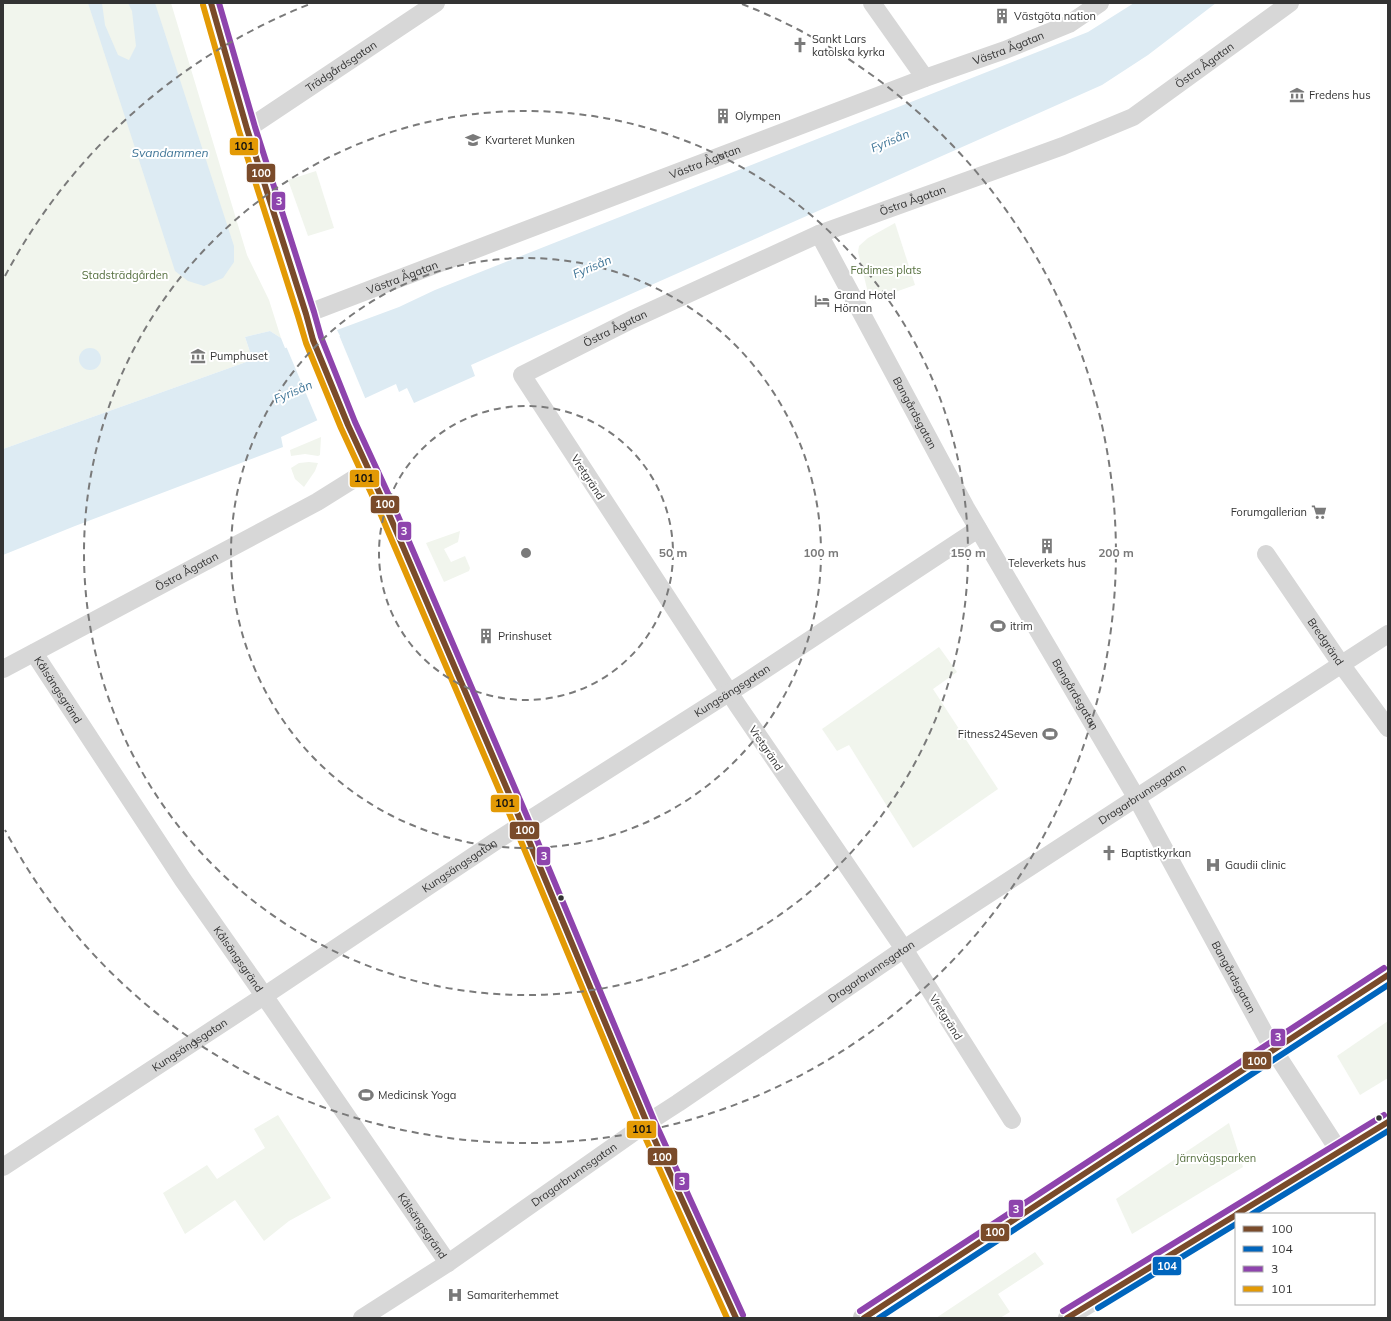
<svg xmlns="http://www.w3.org/2000/svg" width="1391" height="1321" viewBox="0 0 1391 1321" font-family="Mulish,sans-serif">
<style>
.green{fill:#f1f5ed}
.water{fill:#ddebf3}
.pier{fill:#fff}
.lines{fill:none;stroke-linecap:round;stroke-linejoin:round}
.minor{stroke:#d7d7d7;stroke-width:18}
.secondary{stroke:#d0d0d0;stroke-width:22}
.bus-1-casing{stroke:#fff;stroke-width:9}
.bus-2-casing{stroke:#fff;stroke-width:9}
.bus-3-casing{stroke:#fff;stroke-width:9}
.bus-4-casing{stroke:#fff;stroke-width:9}
.bus-1{stroke:#7a4b2a;stroke-width:6}
.bus-2{stroke:#0065bd;stroke-width:6}
.bus-3{stroke:#8e44ad;stroke-width:6}
.bus-4{stroke:#e39a05;stroke-width:6}
.ring{fill:none;stroke:#7a7a7a;stroke-width:2;stroke-dasharray:7 5}
.bus-dot{fill:#333;stroke:#fff;stroke-width:1.5}
.labels{text-anchor:middle;stroke-width:4;stroke-linejoin:round;paint-order:stroke}
.poi-label{font-size:11px;fill:#333;stroke:#fff;text-anchor:start}
.street-label{font-size:11px;fill:#333;stroke:#fff}
.park-label{font-size:11px;fill:#56703f;stroke:#fff}
.water-label{font-size:12px;font-style:italic;fill:#3f7597;stroke:#fff}
.centre{fill:#7a7a7a;stroke:#fff;stroke-width:2}
.ring-label{font-size:12px;text-anchor:middle;font-weight:bold;fill:#7a7a7a;stroke:#fff;stroke-width:4;stroke-linejoin:round;paint-order:stroke}
.line-badge{stroke:#fff;stroke-width:1.5}
.badge-label{font-size:11px;text-anchor:middle;font-weight:bold;fill:#fff}
.pale-badge-label{font-size:11px;text-anchor:middle;font-weight:bold;fill:#111}
</style>
<rect width="100%" height="100%" fill="#fff"/>
<g class="green">
<polygon points="3,3 171,3 247,255 269,300 281,338 270,331 245,337 251,355 267,353 269,357 249,361 3,449"/>
<polygon points="316,171 334,228 308,236 288,180"/>
<polygon points="895,223 915,285 870,301 858,252 859,246 868,238"/>
<polygon points="321,437 320,455 318,456 305,454 291,456 290,450"/>
<polygon points="309,462 318,463 315,471 304,487 295,479 291,468 299,463"/>
<polygon points="460,531 458,542 444,549 451,562 465,556 470,568 469,571 444,582 426,543"/>
<polygon points="939,647 957,672 933,689 998,789 913,848 849,745 837,751 822,729"/>
<polygon points="1388,1021 1388,1078 1360,1095 1337,1056"/>
<polygon points="278,1115 331,1198 289,1221 264,1241 235,1200 185,1234 163,1193 207,1165 217,1179 265,1148 254,1129"/>
<polygon points="1229,1123 1243,1167 1132,1234 1116,1199"/>
<polygon points="1035,1252 1044,1264 998,1294 1010,1312 1000,1318 936,1318"/>
</g>
<g class="water">
<polygon points="88,3 102,3 105,25 118,55 129,60 136,46 132,11 128,3 155,3 234,246 234,262 223,278 204,286 188,281 175,271"/>
<polygon points="1134,3 1216,3 1148,55 1102,85 471,365 475,376 414,403 407,388 399,392 396,384 281,437 283,447 75,526 3,555 3,449 249,361 269,357 267,353 251,355 245,337 270,331 281,338 285,348 340,336 337,330 399,307 435,290 1088,32"/>
<circle cx="90" cy="359" r="11"/>
</g>
<polygon class="pier" points="339,335 366,400 318,422 286,346"/>
<g class="lines">
<g class="minor">
<polyline points="211,3 247,129 306,314 313,340 348,425 385,505 522,824 647,1123 736,1318"/>
<polyline points="872,3 925,78"/>
<path id="s1" d="M 247,129 L 436,3"/>
<path id="s2" d="M 819,234 L 966,508 L 1136,797 L 1273,1049 L 1339,1151"/>
<path id="s3" d="M 306,314 L 925,78 L 1005,50 L 1069,24 L 1100,3"/>
<path id="s4" d="M 1266,554 L 1341,664 L 1388,728"/>
<path id="s5" d="M 34,653 L 183,880 L 256,984 L 448,1263"/>
<path id="s6" d="M 3,669 L 317,502 L 357,477 L 370,474"/>
<path id="s7" d="M 1012,1120 L 904,949 L 738,706 L 522,375 L 631,320 L 819,234 L 1063,146 L 1133,117 L 1290,3"/>
<path id="s8" d="M 3,1167 L 264,996 L 496,841 L 749,680 L 978,529"/>
<path id="s9" d="M 362,1318 L 448,1263 L 647,1123 L 678,1103 L 904,949 L 1388,634"/>
<polyline points="1067,1318 1388,1122"/>
</g>
<polyline class="secondary" points="864,1318 1388,975"/>
<g class="bus-1-casing">
<g id="bus-1">
<polyline points="211,3 247,129 306,314 313,340 348,425 385,505 522,824 647,1123 736,1318"/>
<polyline points="1237,1214 1388,1122"/>
<polyline points="864,1318 1388,975"/>
<polyline points="1067,1318 1236,1215"/>
</g>
</g>
<g class="bus-2-casing">
<g id="bus-2">
<polyline points="1252,1214 1388,1131"/>
<polyline points="1098,1308 1236,1224"/>
<polyline points="879,1318 1388,985"/>
</g>
</g>
<g class="bus-3-casing">
<g id="bus-3">
<polyline points="219,3 255,127 314,312 321,337 355,422 392,502 529,821 654,1120 743,1315"/>
<polyline points="860,1311 1384,968"/>
<polyline points="1063,1311 1384,1115"/>
</g>
</g>
<g class="bus-4-casing">
<polyline id="bus-4" points="203,5 239,131 298,316 306,343 341,428 378,508 515,827 640,1126 727,1318"/>
</g>
<use href="#bus-1" class="bus-1"/>
<use href="#bus-2" class="bus-2"/>
<use href="#bus-3" class="bus-3"/>
<use href="#bus-4" class="bus-4"/>
</g>
<g class="ring">
<circle cx="526" cy="553" r="147"/>
<circle cx="526" cy="553" r="295"/>
<circle cx="526" cy="553" r="442"/>
<path d="M5 276A590 590 0 0 1 310 4M742 4A590 590 0 1 1 5 830"/>
</g>
<defs>
<g id="building-bare" transform="scale(1.2)"><path d="M-4-6H4V6H1V3H-1V6H-4ZM-2.5-4.3h1.7v1.8h-1.7ZM.8-4.3h1.7v1.8H.8ZM-2.5-1h1.7V.8h-1.7ZM.8-1h1.7V.8H.8Z" fill="#7a7a7a" stroke="#fff" stroke-width="2.5" paint-order="stroke"/></g>
<g id="church-bare" transform="scale(1.2)"><path d="M-1.2-6h2.4v3.5h3.3v2.4h-3.3V6h-2.4V-.1h-3.3v-2.4h3.3Z" fill="#7a7a7a" stroke="#fff" stroke-width="2.5" paint-order="stroke"/></g>
<g id="museum-bare" transform="scale(1.2)"><path d="M0-6L6-3V-2H-6V-3ZM-5-1h2V3h-2ZM-1-1h2V3h-2ZM3-1h2V3H3ZM-6 4H6V6H-6Z" fill="#7a7a7a" stroke="#fff" stroke-width="2.5" paint-order="stroke"/></g>
<g id="university-bare" transform="scale(1.2)"><path d="M0-5L7-2L0 1L-7-2ZM-4 1L0 2.5L4 1V4Q0 6-4 4Z" fill="#7a7a7a" stroke="#fff" stroke-width="2.5" paint-order="stroke"/></g>
<g id="hotel-bare" transform="scale(1.2)"><path d="M-6-4.5h1.5V1H6V5H4.5V3h-9V5H-6ZM-4 0a1.8 1.8 0 1 1 3.6 0ZM.5 0V-2.5h3Q6-2.5 6 0Z" fill="#7a7a7a" stroke="#fff" stroke-width="2.5" paint-order="stroke"/></g>
<g id="supermarket-bare" transform="scale(1.2)"><path d="M-6-5.5h2.5l.6 2H6L4.5 2H-2.5L-4.4-4H-6ZM-1.5 3.2a1.3 1.3 0 1 0 .1 0ZM3 3.2a1.3 1.3 0 1 0 .1 0Z" fill="#7a7a7a" stroke="#fff" stroke-width="2.5" paint-order="stroke"/></g>
<g id="stadium-bare" transform="scale(1.2)"><path d="M0-5a6.5 5 0 1 0 0 10a6.5 5 0 1 0 0-10ZM-3.5-1.8h7v3.6h-7Z" fill="#7a7a7a" stroke="#fff" stroke-width="2.5" paint-order="stroke"/></g>
<g id="hospital-bare" transform="scale(1.2)"><path d="M-5-5h3v3.5h4V-5h3V5h-3V1.5h-4V5h-3Z" fill="#7a7a7a" stroke="#fff" stroke-width="2.5" paint-order="stroke"/></g>
</defs>
<g fill-rule="evenodd">
<use href="#building-bare" x="1002" y="16"/>
<use href="#church-bare" x="800" y="45"/>
<use href="#museum-bare" x="1297" y="95"/>
<use href="#building-bare" x="723" y="116"/>
<use href="#university-bare" x="473" y="140"/>
<use href="#hotel-bare" x="822" y="301"/>
<use href="#museum-bare" x="198" y="356"/>
<use href="#supermarket-bare" x="1319" y="512"/>
<use href="#building-bare" x="1047" y="546"/>
<use href="#stadium-bare" x="998" y="626"/>
<use href="#building-bare" x="486" y="636"/>
<use href="#stadium-bare" x="1050" y="734"/>
<use href="#church-bare" x="1109" y="853"/>
<use href="#hospital-bare" x="1213" y="865"/>
<use href="#stadium-bare" x="366" y="1095"/>
<use href="#hospital-bare" x="455" y="1295"/>
</g>
<g class="bus-dot">
<circle cx="561" cy="898" r="3.5"/>
<circle cx="1379" cy="1118" r="3.5"/>
</g>
<g class="labels">
<g class="poi-label">
<text x="1014" y="20">Västgöta nation</text>
<text x="812" y="43">Sankt Lars<tspan x="812" dy="13">katolska kyrka</tspan></text>
<text x="1309" y="99">Fredens hus</text>
<text x="735" y="120">Olympen</text>
<text x="485" y="144">Kvarteret Munken</text>
<text x="834" y="299">Grand Hotel<tspan x="834" dy="13">Hörnan</tspan></text>
<text x="210" y="360">Pumphuset</text>
<text x="1307" y="516" text-anchor="end">Forumgallerian</text>
<text x="1047" y="567" text-anchor="middle">Televerkets hus</text>
<text x="1010" y="630">itrim</text>
<text x="498" y="640">Prinshuset</text>
<text x="1038" y="738" text-anchor="end">Fitness24Seven</text>
<text x="1121" y="857">Baptistkyrkan</text>
<text x="1225" y="869">Gaudii clinic</text>
<text x="378" y="1099">Medicinsk Yoga</text>
<text x="467" y="1299">Samariterhemmet</text>
</g>
<g class="street-label">
<text dy="4" stroke="none"><textPath href="#s3" startOffset="751">Västra Ågatan</textPath></text>
<text dy="4" stroke="none"><textPath href="#s7" startOffset="1644">Östra Ågatan</textPath></text>
<text dy="4" stroke="none"><textPath href="#s1" startOffset="113">Trädgårdsgatan</textPath></text>
<text dy="4" stroke="none"><textPath href="#s3" startOffset="427">Västra Ågatan</textPath></text>
<text dy="4" stroke="none"><textPath href="#s7" startOffset="1320">Östra Ågatan</textPath></text>
<text dy="4" stroke="none"><textPath href="#s3" startOffset="103">Västra Ågatan</textPath></text>
<text dy="4" stroke="none"><textPath href="#s7" startOffset="996">Östra Ågatan</textPath></text>
<text dy="4" stroke="none"><textPath href="#s2" startOffset="203">Bangårdsgatan</textPath></text>
<text transform="translate(588 477) rotate(57)" y="4">Vretgränd</text>
<text dy="4" stroke="none"><textPath href="#s6" startOffset="208">Östra Ågatan</textPath></text>
<text dy="4" stroke="none"><textPath href="#s4" startOffset="106">Bredgränd</textPath></text>
<text dy="4" stroke="none"><textPath href="#s5" startOffset="44">Kålsängsgränd</textPath></text>
<text dy="4" stroke="none"><textPath href="#s8" startOffset="871">Kungsängsgatan</textPath></text>
<text dy="4" stroke="none"><textPath href="#s2" startOffset="527">Bangårdsgatan</textPath></text>
<text transform="translate(766 748) rotate(56)" y="4">Vretgränd</text>
<text dy="4" stroke="none"><textPath href="#s9" startOffset="940">Dragarbrunnsgatan</textPath></text>
<text dy="4" stroke="none"><textPath href="#s8" startOffset="547">Kungsängsgatan</textPath></text>
<text dy="4" stroke="none"><textPath href="#s5" startOffset="368">Kålsängsgränd</textPath></text>
<text dy="4" stroke="none"><textPath href="#s9" startOffset="616">Dragarbrunnsgatan</textPath></text>
<text dy="4" stroke="none"><textPath href="#s2" startOffset="851">Bangårdsgatan</textPath></text>
<text transform="translate(946 1017) rotate(58)" y="4">Vretgränd</text>
<text dy="4" stroke="none"><textPath href="#s8" startOffset="223">Kungsängsgatan</textPath></text>
<text dy="4" stroke="none"><textPath href="#s9" startOffset="256">Dragarbrunnsgatan</textPath></text>
<text dy="4" stroke="none"><textPath href="#s5" startOffset="692">Kålsängsgränd</textPath></text>
</g>
<g class="park-label">
<text x="886" y="274">Fadimes plats</text>
<text x="125" y="279">Stadsträdgården</text>
<text x="1216" y="1162">Järnvägsparken</text>
</g>
<g class="water-label">
<text transform="translate(890 141) rotate(-23)" y="4">Fyrisån</text>
<text x="170" y="157">Svandammen</text>
<text transform="translate(592 267) rotate(-23)" y="4">Fyrisån</text>
<text transform="translate(293 392) rotate(-23)" y="4">Fyrisån</text>
</g>
</g>
<circle cx="526" cy="553" r="6" class="centre"/>
<g class="ring-label">
<text x="673" y="557">50 m</text>
<text x="821" y="557">100 m</text>
<text x="968" y="557">150 m</text>
<text x="1116" y="557">200 m</text>
</g>
<g class="line-badge">
<rect x="229" y="137" width="30" height="19" rx="4" fill="#e39a05"/>
<rect x="246" y="163" width="30" height="20" rx="4" fill="#7a4b2a"/>
<rect x="271" y="191" width="15" height="20" rx="4" fill="#8e44ad"/>
<rect x="349" y="469" width="31" height="19" rx="4" fill="#e39a05"/>
<rect x="370" y="495" width="30" height="19" rx="4" fill="#7a4b2a"/>
<rect x="397" y="521" width="15" height="20" rx="4" fill="#8e44ad"/>
<rect x="490" y="794" width="30" height="19" rx="4" fill="#e39a05"/>
<rect x="509" y="821" width="31" height="19" rx="4" fill="#7a4b2a"/>
<rect x="536" y="846" width="15" height="20" rx="4" fill="#8e44ad"/>
<rect x="1270" y="1028" width="16" height="19" rx="4" fill="#8e44ad"/>
<rect x="1242" y="1051" width="30" height="19" rx="4" fill="#7a4b2a"/>
<rect x="626" y="1120" width="31" height="19" rx="4" fill="#e39a05"/>
<rect x="647" y="1147" width="31" height="19" rx="4" fill="#7a4b2a"/>
<rect x="674" y="1172" width="16" height="19" rx="4" fill="#8e44ad"/>
<rect x="1008" y="1199" width="16" height="19" rx="4" fill="#8e44ad"/>
<rect x="980" y="1223" width="30" height="19" rx="4" fill="#7a4b2a"/>
<rect x="1152" y="1256" width="30" height="20" rx="4" fill="#0065bd"/>
</g>
<g class="badge-label">
<text x="261" y="177">100</text>
<text x="279" y="205">3</text>
<text x="385" y="508">100</text>
<text x="404" y="535">3</text>
<text x="525" y="834">100</text>
<text x="544" y="860">3</text>
<text x="1278" y="1041">3</text>
<text x="1257" y="1065">100</text>
<text x="662" y="1161">100</text>
<text x="682" y="1185">3</text>
<text x="1016" y="1213">3</text>
<text x="995" y="1236">100</text>
<text x="1167" y="1270">104</text>
</g>
<g class="pale-badge-label">
<text x="244" y="150">101</text>
<text x="364" y="482">101</text>
<text x="505" y="807">101</text>
<text x="642" y="1133">101</text>
</g>
<rect width="1391" height="1321" fill="none" stroke="#333333" stroke-width="8"/>
<rect x="1235" y="1213" width="140" height="92" fill="#ffffff" stroke="#adadad"/>
<rect x="1243" y="1226" width="20" height="6" fill="#7a4b2a" stroke="#adadad"/>
<text x="1271" y="1233" font-size="12" fill="#333333">100</text>
<rect x="1243" y="1246" width="20" height="6" fill="#0065bd" stroke="#adadad"/>
<text x="1271" y="1253" font-size="12" fill="#333333">104</text>
<rect x="1243" y="1266" width="20" height="6" fill="#8e44ad" stroke="#adadad"/>
<text x="1271" y="1273" font-size="12" fill="#333333">3</text>
<rect x="1243" y="1286" width="20" height="6" fill="#e39a05" stroke="#adadad"/>
<text x="1271" y="1293" font-size="12" fill="#333333">101</text>
</svg>
